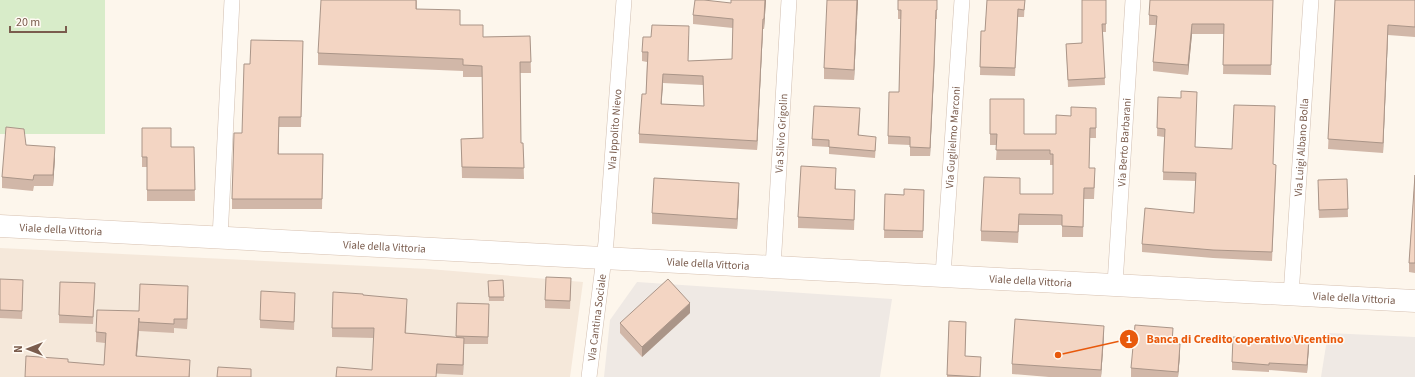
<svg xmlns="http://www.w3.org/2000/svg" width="1415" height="377" viewBox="0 0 1415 377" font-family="'Source Sans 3',sans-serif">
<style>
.residential{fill:#f5e8da}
.industrial{fill:#efe9e4}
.green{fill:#d8ecc9}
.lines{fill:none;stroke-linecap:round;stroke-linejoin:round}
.street-casing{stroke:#d1beb0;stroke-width:16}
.secondary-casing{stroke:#d6c0b0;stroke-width:23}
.street{stroke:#fff;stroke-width:15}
.secondary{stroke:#fff;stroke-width:22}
.wall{fill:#d1b7a8;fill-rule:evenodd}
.shaded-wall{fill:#aa9588}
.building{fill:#f3d5c3;stroke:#aa9588;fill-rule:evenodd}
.labels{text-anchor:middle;stroke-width:3;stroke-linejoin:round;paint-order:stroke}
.street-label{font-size:11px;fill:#7a5c4d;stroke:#fffaf3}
.leader{fill:none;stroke:#e8590c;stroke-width:1.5}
.callout-dot{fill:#e8590c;stroke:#fffaf3;stroke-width:1.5}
.mark-label{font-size:12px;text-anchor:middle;font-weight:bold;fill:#fff}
.callout-label{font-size:12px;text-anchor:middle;font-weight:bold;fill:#e8590c;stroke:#fffaf3;stroke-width:3;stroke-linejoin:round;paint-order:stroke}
</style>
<rect width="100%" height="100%" fill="#fdf6ec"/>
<polygon class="residential" points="0,248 429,269 583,282 570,377 0,377"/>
<g class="industrial">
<polygon points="637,282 892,299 880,377 604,377 610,320"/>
<polygon points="1328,333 1415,337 1415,377 1321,377"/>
</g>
<rect class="green" x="0" y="0" width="105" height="134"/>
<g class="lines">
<g class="street-casing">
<g id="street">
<polyline points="220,238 232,0"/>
<path id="s1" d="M 773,267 L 789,0"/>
<path id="s2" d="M 943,275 L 962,0"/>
<path id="s3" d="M 1115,284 L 1133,0"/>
<path id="s4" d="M 1291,295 L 1311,0"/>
<path id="s5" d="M 589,377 L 606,242 L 624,0"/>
</g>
</g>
<g class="secondary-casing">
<g id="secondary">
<path id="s6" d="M 0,226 L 1415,301"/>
</g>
</g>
<use href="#street" class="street"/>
<use href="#secondary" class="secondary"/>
</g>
<g class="wall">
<polygon points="417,0 417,9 460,25 483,37 530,36 531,73 520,73 521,143 523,143 524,179 462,178 461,139 483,138 482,77 463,77 463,71 318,65 318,53"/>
<path d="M 766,0 L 764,29 L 763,29 L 757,150 L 639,143 L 639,134 L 646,94 L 647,62 L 642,61 L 642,52 L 651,37 L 689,36 L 688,61 L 732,59 L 733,28 L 693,24 L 693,15 L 731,3 ZM 663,83 L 703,85 L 704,106 L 661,104 Z"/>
<polygon points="858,0 854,80 824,79 824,68"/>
<polygon points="898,0 937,0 937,19 936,19 934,74 930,156 910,156 910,145 888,144 888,136 899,92 901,19 898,19"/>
<polygon points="987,0 1025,0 1024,17 1018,17 1015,76 980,75 981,31 985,31"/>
<polygon points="1106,0 1106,32 1103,32 1105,85 1068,87 1066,44 1082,43"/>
<polygon points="1273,0 1271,75 1223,74 1224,34 1192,34 1188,75 1153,71 1153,62 1156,25 1149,25 1149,15"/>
<polygon points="1335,0 1415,0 1415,37 1388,35 1383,153 1328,149"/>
<polygon points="303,41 301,127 279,127 279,154 323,154 322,209 232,209 232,199 242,133 250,64"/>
<polygon points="1158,97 1195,147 1273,165 1276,173 1272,261 1213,258 1142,252 1142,244 1194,213 1196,181 1163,180 1164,137 1157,136"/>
<polygon points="990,99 1024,134 1056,134 1071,116 1096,108 1096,138 1090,138 1089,168 1095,178 1094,199 1084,199 1083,237 1062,237 1062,225 1019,225 1018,243 981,241 981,231 1020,194 1053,194 1053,165 1050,165 1050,160 996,160 997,145 990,145"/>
<polygon points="860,115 859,135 876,144 875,158 829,154 829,147 812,146 812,139"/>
<polygon points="142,128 171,147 194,147 195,201 147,201 147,167 142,167"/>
<polygon points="26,145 55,158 53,186 34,186 33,191 2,188 2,177"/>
<polygon points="1415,175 1415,273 1409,272 1409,263"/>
<polygon points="836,178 836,189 855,200 854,230 798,228 798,217"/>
<polygon points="1347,179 1348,217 1319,218 1318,187"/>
<polygon points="924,190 923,238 884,238 885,194 904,195"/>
<polygon points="739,194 737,229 652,224 652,213"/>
<polygon points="0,279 23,287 22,319 0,318"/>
<polygon points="503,280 504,301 489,301 488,281"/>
<polygon points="571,285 570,309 545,308 545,300"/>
<polygon points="95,291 93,324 59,323 59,315"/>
<polygon points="188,295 187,329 174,328 174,333 139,331 139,330 137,356 190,370 190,377 68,362 104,365 105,343 96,342 96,332 139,311"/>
<polygon points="363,295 407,309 406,333 456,337 457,303 489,304 488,344 464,344 463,375 372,370 374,338 332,337 332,328"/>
<polygon points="295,301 294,330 260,328 260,320"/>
<polygon points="690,313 642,357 620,333 620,323"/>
<polygon points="949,321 966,330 965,356 981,364 980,377 947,377"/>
<polygon points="1104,336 1101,377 1049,377 1012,374 1012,364"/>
<polygon points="1173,339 1173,344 1180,355 1178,377 1131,377 1131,368"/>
<polygon points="1309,346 1307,373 1269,370 1269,372 1232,370 1232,362"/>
</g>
<g class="shaded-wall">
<polygon points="765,0 766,0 764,29 764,19"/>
<polygon points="857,0 858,0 854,80 854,70"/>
<polygon points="936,10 934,74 930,156 930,148"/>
<polygon points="763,19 763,29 757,150 757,141"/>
<polygon points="1192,24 1192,34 1188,75 1188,65"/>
<polygon points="1388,25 1388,35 1383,153 1383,143"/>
<polygon points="663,74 663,83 661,113 661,104"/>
<polygon points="55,147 55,158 53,186 53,175"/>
<polygon points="739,183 739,194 737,229 737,219"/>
<polygon points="188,286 188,295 187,329 187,319"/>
<polygon points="690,303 690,313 642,357 642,347"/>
<polygon points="139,318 139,330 136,365 136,356"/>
<polygon points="1104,326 1104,336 1101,377 1101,370"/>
<polygon points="464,338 464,348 463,375 463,365"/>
<polygon points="1309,339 1309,346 1307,373 1307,365"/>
<polygon points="1180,344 1180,355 1178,377 1178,372"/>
</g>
<g class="building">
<polygon points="321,0 416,0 416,9 460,10 460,25 483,25 483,37 530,36 531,62 520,62 521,143 523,143 524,168 462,167 461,139 483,138 482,66 463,65 463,59 318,53"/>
<path d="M 695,0 L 704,0 L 731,3 L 731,0 L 765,0 L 764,19 L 763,19 L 757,141 L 639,134 L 642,94 L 646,94 L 648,52 L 642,52 L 643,37 L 651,37 L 652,25 L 689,26 L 688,61 L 732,59 L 733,19 L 693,15 ZM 663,74 L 703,76 L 704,106 L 661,104 Z"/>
<polygon points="827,0 857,0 854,70 824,68"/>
<polygon points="898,0 937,0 937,10 936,10 934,65 930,148 910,147 910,137 888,136 889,92 899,92 901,10 898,10"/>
<polygon points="987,0 1025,0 1024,10 1018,9 1015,68 980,67 981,31 985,31"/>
<polygon points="1082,0 1106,0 1106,24 1102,24 1105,78 1068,80 1066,44 1082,43"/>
<polygon points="1150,0 1273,0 1271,65 1223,65 1224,24 1192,24 1188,65 1153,62 1157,16 1149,15"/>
<polygon points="1335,0 1415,0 1415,27 1388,25 1383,143 1328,139"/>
<polygon points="251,40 303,41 301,117 279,117 278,154 323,154 322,199 232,199 234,133 242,133 244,64 250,64"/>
<polygon points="1181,91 1197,92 1195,147 1232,149 1234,105 1275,106 1273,164 1276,165 1272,252 1213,250 1142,244 1145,208 1194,213 1196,173 1163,172 1165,129 1157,128 1158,97 1181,98"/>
<polygon points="990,99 1024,99 1024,134 1056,134 1056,115 1071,116 1071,107 1096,108 1096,128 1090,128 1089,168 1095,168 1094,188 1084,188 1083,227 1062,226 1062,215 1019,214 1018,232 981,231 984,177 1020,178 1020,194 1053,194 1053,154 1050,154 1050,150 996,150 997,134 990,134"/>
<polygon points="814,106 860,108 858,135 876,137 875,151 829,147 829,140 812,139"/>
<polygon points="6,127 24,129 26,145 55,147 53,175 34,175 33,180 2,177"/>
<polygon points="142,128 171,128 171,147 194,147 195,190 147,190 147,157 142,157"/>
<polygon points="801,166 836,168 835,189 855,190 854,220 798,217"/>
<polygon points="1415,175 1415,263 1409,263"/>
<polygon points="654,178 739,183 737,219 652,213"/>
<polygon points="1347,179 1348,209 1319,210 1318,180"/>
<polygon points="904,189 924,190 923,231 884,230 885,194 904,195"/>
<polygon points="546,277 571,278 570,301 545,300"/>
<polygon points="0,279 23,280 22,311 0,310"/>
<polygon points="668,279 690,303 642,347 620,323"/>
<polygon points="503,280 504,297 489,297 488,281"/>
<polygon points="60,282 95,283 93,317 59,315"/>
<polygon points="140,284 188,286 187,319 174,319 174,324 139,322 139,318 136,356 190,360 189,377 25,377 26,356 68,359 68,362 104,365 106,333 96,332 97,310 139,311"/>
<polygon points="261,291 295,293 294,322 260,320"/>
<polygon points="333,292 363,294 363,295 407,299 405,333 464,338 463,365 437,364 436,377 336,377 337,367 372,370 374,328 332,328"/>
<polygon points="457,303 489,304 488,337 456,336"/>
<polygon points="1015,319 1104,326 1101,370 1012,364"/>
<polygon points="949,321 966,322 965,356 981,357 980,377 947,375"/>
<polygon points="1135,325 1173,328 1172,343 1180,344 1178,372 1131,368"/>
<polygon points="1233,337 1287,340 1288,337 1309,339 1307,365 1269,363 1269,365 1232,362"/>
<polygon points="218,367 251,369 251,377 217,377"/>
</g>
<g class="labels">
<g class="street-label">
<text dy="4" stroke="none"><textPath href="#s5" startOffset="249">Via Ippolito Nievo</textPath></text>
<text dy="4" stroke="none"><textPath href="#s1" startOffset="134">Via Silvio Grigolin</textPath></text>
<text dy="4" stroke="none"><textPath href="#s2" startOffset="138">Via Guglielmo Marconi</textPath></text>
<text dy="4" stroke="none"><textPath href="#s3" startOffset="142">Via Berto Barbarani</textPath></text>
<text dy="4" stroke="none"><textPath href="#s4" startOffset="148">Via Luigi Albano Bolla</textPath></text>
<text dy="4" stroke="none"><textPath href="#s6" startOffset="61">Viale della Vittoria</textPath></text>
<text dy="4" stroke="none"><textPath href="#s6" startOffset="385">Viale della Vittoria</textPath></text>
<text dy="4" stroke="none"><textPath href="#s6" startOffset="709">Viale della Vittoria</textPath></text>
<text dy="4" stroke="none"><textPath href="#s6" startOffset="1032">Viale della Vittoria</textPath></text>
<text dy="4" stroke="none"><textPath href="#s6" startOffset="1356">Viale della Vittoria</textPath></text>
<text dy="4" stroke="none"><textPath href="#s5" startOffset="60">Via Cantina Sociale</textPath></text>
</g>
</g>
<path class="leader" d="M1058 355L1129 339"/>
<g class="callout-dot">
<circle cx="1058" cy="355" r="4"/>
<circle cx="1129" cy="339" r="10"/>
</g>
<g class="mark-label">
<text x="1129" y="343">1</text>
</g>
<g class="callout-label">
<text x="1245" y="343">Banca di Credito coperativo Vicentino</text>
</g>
<g transform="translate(28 349) rotate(270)" stroke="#fffaf3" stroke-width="3" paint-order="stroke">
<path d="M0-3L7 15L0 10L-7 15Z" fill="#7a5c4d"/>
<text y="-6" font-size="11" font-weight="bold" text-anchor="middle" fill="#7a5c4d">N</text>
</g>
<path d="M10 26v6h56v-6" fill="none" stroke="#7a5c4d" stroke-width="2"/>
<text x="16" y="26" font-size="12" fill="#7a5c4d" stroke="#fffaf3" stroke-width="3" paint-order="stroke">20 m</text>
</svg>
